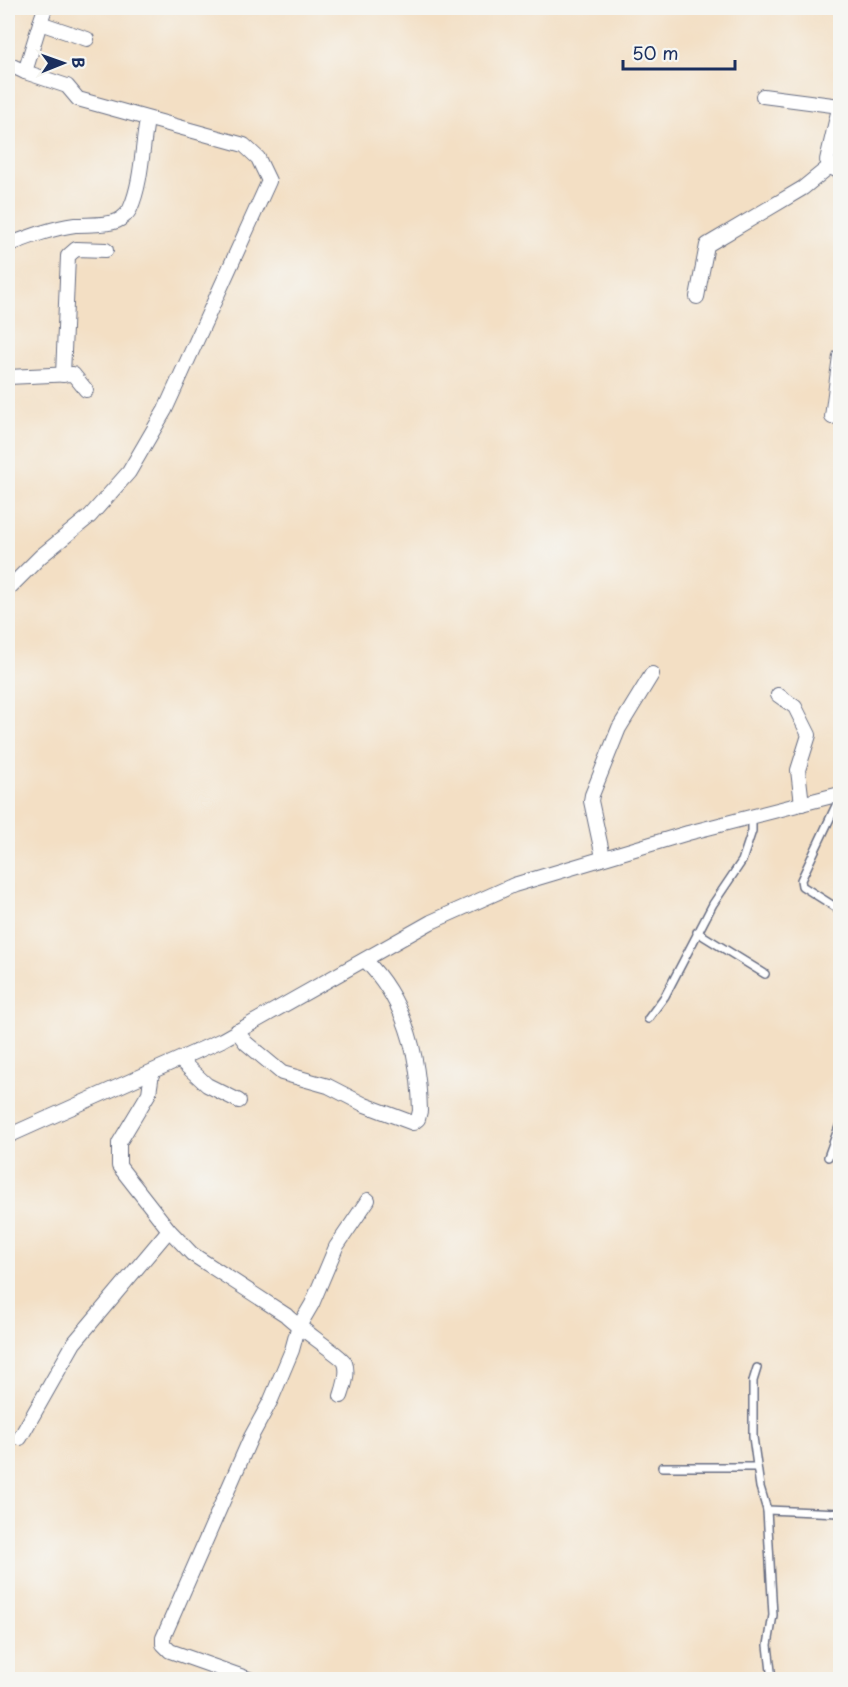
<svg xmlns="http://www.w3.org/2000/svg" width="848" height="1687" viewBox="0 0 848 1687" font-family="'Playpen Sans',sans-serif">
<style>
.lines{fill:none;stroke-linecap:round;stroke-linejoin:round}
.lane-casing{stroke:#676d82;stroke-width:10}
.street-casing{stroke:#676d82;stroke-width:16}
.lane{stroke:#fff;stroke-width:7}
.street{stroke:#fff;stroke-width:14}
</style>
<rect width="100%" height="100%" fill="#f6f6f2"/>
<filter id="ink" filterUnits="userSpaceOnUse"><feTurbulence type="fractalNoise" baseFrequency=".0167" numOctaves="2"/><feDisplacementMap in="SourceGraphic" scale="12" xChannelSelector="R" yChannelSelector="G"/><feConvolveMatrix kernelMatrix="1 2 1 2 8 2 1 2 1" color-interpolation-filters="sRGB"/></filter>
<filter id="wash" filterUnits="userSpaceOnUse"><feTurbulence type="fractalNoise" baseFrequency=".008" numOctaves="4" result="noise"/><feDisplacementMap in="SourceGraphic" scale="24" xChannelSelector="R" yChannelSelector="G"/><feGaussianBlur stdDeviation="1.35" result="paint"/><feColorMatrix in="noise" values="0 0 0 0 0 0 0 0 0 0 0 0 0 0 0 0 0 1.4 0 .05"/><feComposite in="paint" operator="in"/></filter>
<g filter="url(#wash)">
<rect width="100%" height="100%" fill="#f3dfc4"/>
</g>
<g filter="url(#ink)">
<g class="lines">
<g class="lane-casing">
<g id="lane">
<polyline points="840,797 801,880 802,886 840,910"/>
<polyline points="697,932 765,974"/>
<polyline points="648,1019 665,996 713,904 742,861 752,831 752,817"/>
<polyline points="828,1157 840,1124"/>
<polyline points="757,1368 753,1381 753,1437 760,1487 767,1510 773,1615 768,1645 772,1680"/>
<polyline points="662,1467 757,1467"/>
<polyline points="767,1510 840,1513"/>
</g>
</g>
<g class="street-casing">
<g id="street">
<polyline points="40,23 45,8"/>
<polyline points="8,64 25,72 40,23 87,39"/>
<polyline points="763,96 840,106"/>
<polyline points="840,104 827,160 834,169 840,170"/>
<path d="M 8,245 C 29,237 52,228 75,225 C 88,224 104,226 117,221 C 122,219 128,213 130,209 C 141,185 142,152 146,126"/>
<polyline points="697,297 707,245 803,188 830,166"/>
<polyline points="63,375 68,256 76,249 106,250"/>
<polyline points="8,377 73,374 86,390"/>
<polyline points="832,417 840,356"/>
<polyline points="8,589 41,556 90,516 129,472 165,410 269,181 258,158 244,145 78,99 67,86 25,72"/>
<polyline points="778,695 795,707 809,735 798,770 802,804"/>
<polyline points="603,857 591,801 592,795 619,728 652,674"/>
<path d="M 237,1031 L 246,1043 L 282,1073 L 328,1086 L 365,1105 L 413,1123 L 418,1119 L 420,1111 C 419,1056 405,1000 365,960"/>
<polyline points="180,1060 207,1085 239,1101"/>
<path d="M 152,1073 L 149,1093 L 119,1143 L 119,1166 L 169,1230 L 192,1254 L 286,1315 C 296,1326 343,1357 345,1363 C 349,1373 344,1387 341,1396"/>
<polyline points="8,1136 222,1040 431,922 514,885 688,833 840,794"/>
<polyline points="20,1438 74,1343 169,1230"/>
<polyline points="252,1680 170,1651 163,1644 163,1638 251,1437 271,1400 292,1350 298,1328 312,1304 336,1247 368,1200"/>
</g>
</g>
<use href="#lane" class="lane"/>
<use href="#street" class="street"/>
</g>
</g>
<rect width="848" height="1687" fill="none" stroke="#f6f6f2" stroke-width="30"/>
<g transform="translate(63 63) rotate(89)" stroke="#f6f6f2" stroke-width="4.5" paint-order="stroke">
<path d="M0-4.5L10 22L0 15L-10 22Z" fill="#1b2f5e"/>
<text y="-9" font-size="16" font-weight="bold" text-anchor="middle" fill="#1b2f5e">B</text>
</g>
<path d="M623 60v9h112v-9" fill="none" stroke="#1b2f5e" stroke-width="3"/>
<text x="632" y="60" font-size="18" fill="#1b2f5e" stroke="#f6f6f2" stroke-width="4.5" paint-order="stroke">50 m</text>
</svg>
